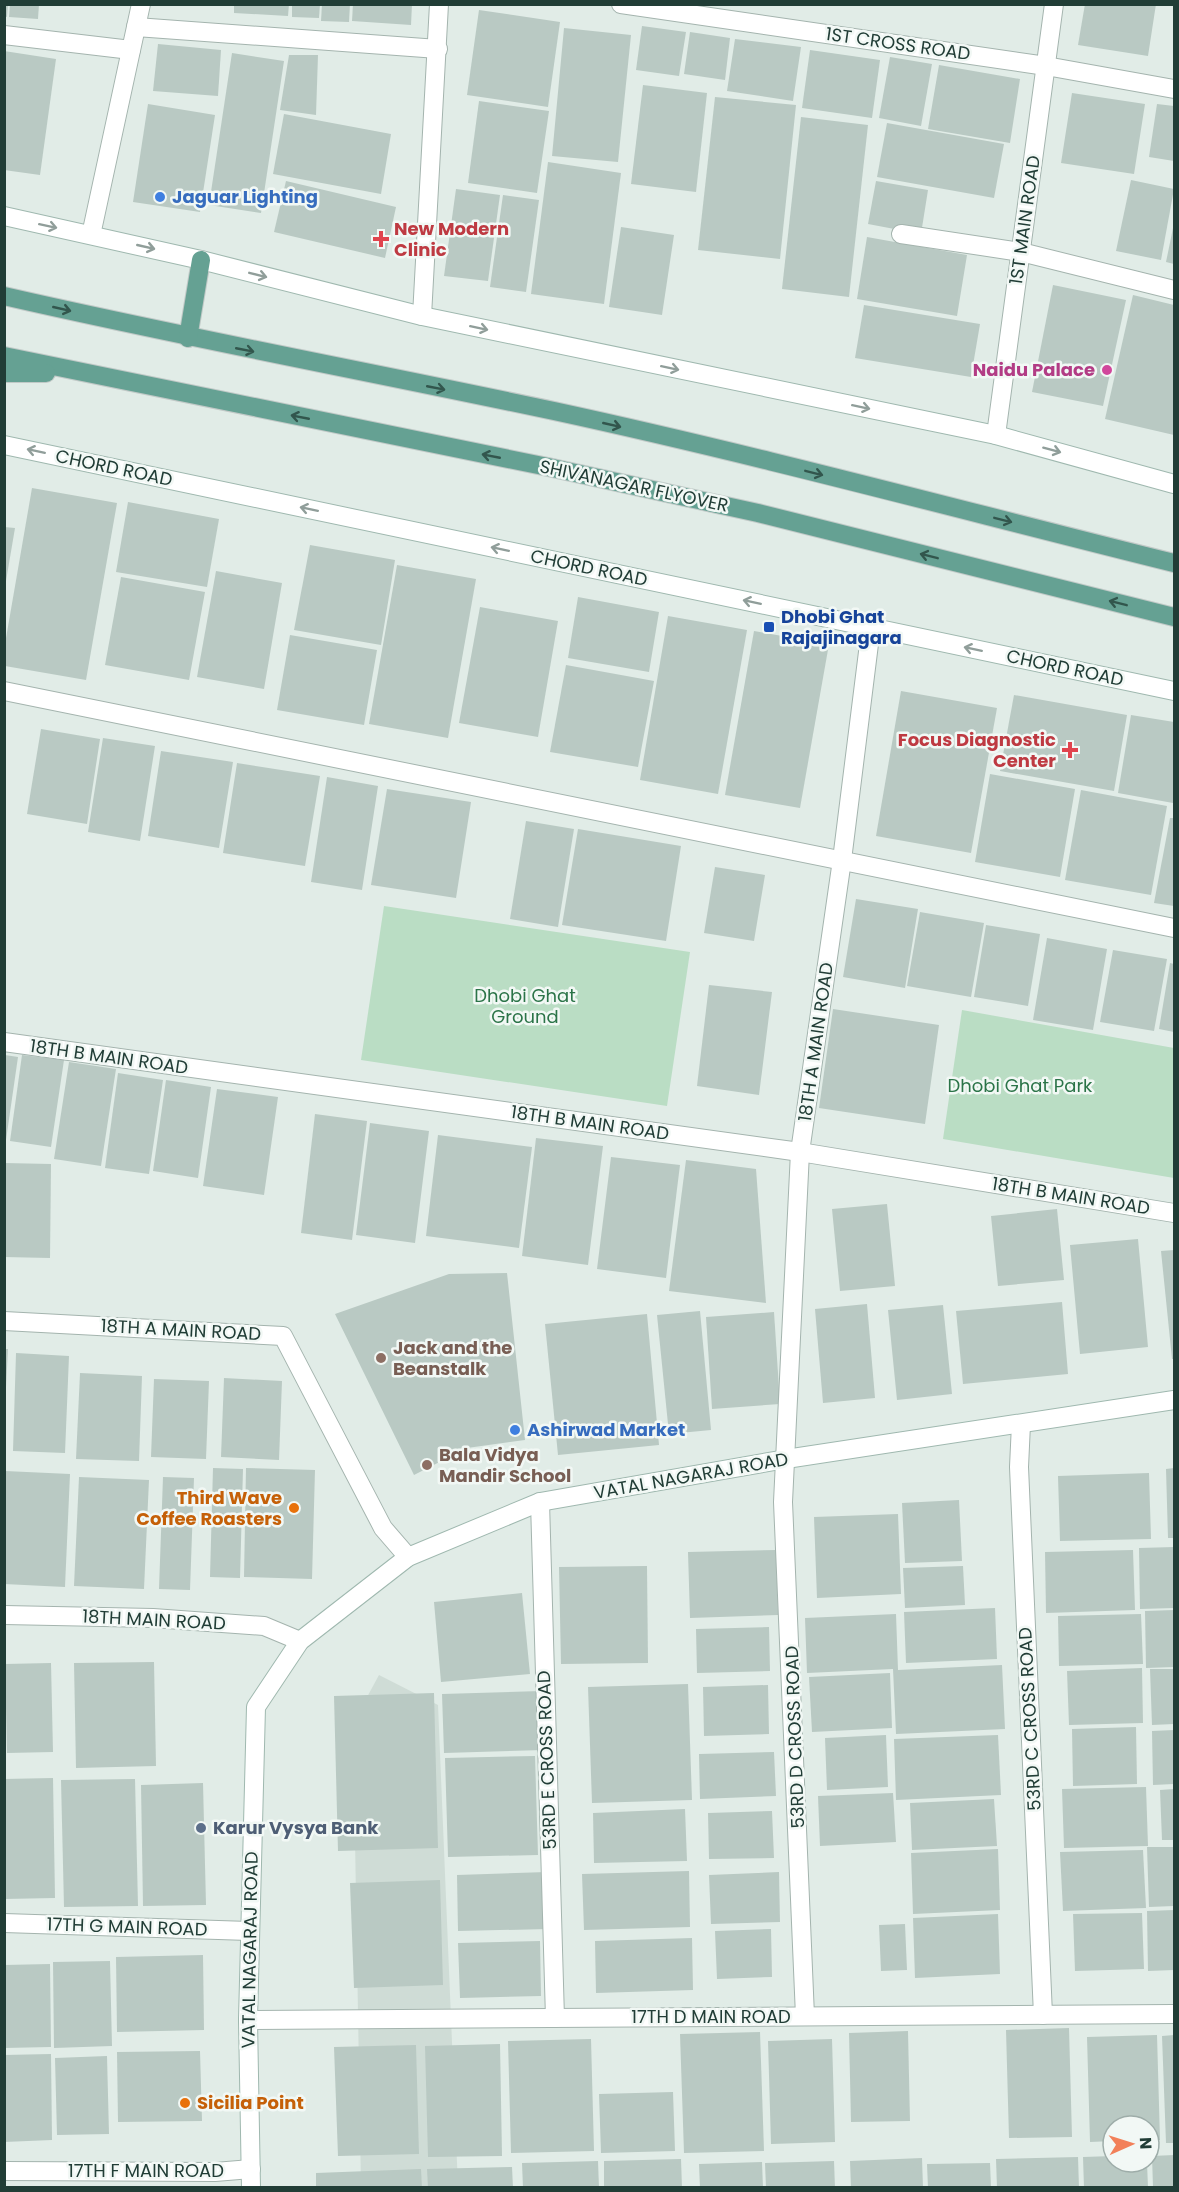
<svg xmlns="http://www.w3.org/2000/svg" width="1179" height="2192" viewBox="0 0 1179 2192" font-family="Poppins,sans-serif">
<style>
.built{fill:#cfdcd6}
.green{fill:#baddc4}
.building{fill:#b9c9c3}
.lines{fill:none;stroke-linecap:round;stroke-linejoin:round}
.street-casing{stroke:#a4b4ae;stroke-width:20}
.secondary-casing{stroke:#9fb8af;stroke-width:20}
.primary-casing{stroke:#c1c9c7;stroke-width:20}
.street{stroke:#fff;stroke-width:18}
.secondary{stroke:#fff;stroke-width:18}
.primary{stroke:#65a193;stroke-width:18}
.oneway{stroke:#909e9a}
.oneway2{stroke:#32564d}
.shop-dot{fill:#3f7fe0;stroke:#f2f8f5;stroke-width:2}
.health-dot{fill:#e0444e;stroke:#f2f8f5;stroke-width:2}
.hotel-dot{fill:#d1479c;stroke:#f2f8f5;stroke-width:2}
.transit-dot{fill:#1a4fb4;stroke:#f2f8f5;stroke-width:2}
.education-dot{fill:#8d6e63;stroke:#f2f8f5;stroke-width:2}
.food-dot{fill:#e8710a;stroke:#f2f8f5;stroke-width:2}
.service-dot{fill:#5c6f8a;stroke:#f2f8f5;stroke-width:2}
.labels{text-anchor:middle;stroke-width:5;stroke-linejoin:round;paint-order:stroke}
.street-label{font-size:18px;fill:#213d36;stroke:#f2f8f5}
.shop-label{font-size:18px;font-weight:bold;fill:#366cbe;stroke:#f2f8f5;text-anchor:start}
.health-label{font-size:18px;font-weight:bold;fill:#be3a42;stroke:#f2f8f5;text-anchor:start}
.hotel-label{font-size:18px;font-weight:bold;fill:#b23c85;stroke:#f2f8f5;text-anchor:end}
.transit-label{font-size:18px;font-weight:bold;fill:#164399;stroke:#f2f8f5;text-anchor:start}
.park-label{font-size:18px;fill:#2b7448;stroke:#f2f8f5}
.education-label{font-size:18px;font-weight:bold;fill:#785e54;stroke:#f2f8f5;text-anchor:start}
.food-label{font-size:18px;font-weight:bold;fill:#c56008;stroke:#f2f8f5;text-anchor:end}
.service-label{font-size:18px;font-weight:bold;fill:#4e5e75;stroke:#f2f8f5;text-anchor:start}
</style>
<rect width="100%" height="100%" fill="#e1ece7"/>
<polygon class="built" points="379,1675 438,1705 458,2187 361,2187 353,1723"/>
<g class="green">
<polygon points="384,906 690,952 667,1106 361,1060"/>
<polygon points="962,1010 1174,1048 1174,1178 943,1139"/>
</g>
<g class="building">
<polygon points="4,4 8,4 7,17 4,16"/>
<polygon points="10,4 39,4 38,19 9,17"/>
<polygon points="234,4 289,4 288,16 234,13"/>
<polygon points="292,4 320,4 319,18 292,17"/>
<polygon points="322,4 350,4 349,22 321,21"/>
<polygon points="353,4 412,4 411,25 352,21"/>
<polygon points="1085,4 1156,4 1148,56 1078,45"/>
<polygon points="479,10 560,22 548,107 467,95"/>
<polygon points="642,26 686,32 679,76 636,70"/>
<polygon points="564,28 631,35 618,162 552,156"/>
<polygon points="690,32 730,38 725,80 684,74"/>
<polygon points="735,39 801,47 793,101 727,91"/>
<polygon points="158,44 221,50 218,96 153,91"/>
<polygon points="810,50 880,60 872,118 802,108"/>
<polygon points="4,51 56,59 40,175 4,170"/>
<polygon points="232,53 284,61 261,213 209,205"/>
<polygon points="289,55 318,55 316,115 280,110"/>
<polygon points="890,57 932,64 921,126 879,118"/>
<polygon points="939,65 1020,79 1010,143 928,129"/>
<polygon points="643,85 707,93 696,192 631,184"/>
<polygon points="1072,93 1145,104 1134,174 1061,163"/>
<polygon points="715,97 796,105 780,259 698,250"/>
<polygon points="479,101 549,111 537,193 468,183"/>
<polygon points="148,104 215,115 200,212 133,202"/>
<polygon points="1157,104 1174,106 1174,161 1149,157"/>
<polygon points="284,114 391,134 381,194 273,174"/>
<polygon points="801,117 868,125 849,297 782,289"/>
<polygon points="887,123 1004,144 994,198 877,177"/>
<polygon points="548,162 621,173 604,304 531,294"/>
<polygon points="1131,180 1174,189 1161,260 1116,251"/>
<polygon points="286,181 396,207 385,258 274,232"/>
<polygon points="876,181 928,190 921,234 868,224"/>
<polygon points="456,189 500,195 488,281 444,276"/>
<polygon points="503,195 539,200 526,292 490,287"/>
<polygon points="621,227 674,235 662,315 609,307"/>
<polygon points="1173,228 1174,228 1174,264 1166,262"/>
<polygon points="867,237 967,255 957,316 857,299"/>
<polygon points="1053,285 1126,300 1103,406 1032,392"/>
<polygon points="1133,295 1174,305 1174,435 1105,419"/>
<polygon points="864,305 980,324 971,377 855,358"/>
<polygon points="32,488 117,503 86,680 5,666 5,644"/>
<polygon points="128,502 219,519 207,587 116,572"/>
<polygon points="4,527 15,528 6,581 4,581"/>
<polygon points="310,545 395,560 381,645 294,630"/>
<polygon points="397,565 476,579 448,738 369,724"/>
<polygon points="216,571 282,583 264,689 197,677"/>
<polygon points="121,577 205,592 189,680 105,665"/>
<polygon points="578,597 659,612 649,672 568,658"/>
<polygon points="480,607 558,621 538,737 459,723"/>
<polygon points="668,616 747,630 718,794 640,780"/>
<polygon points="754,631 829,644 800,808 725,795"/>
<polygon points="290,635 377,650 364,725 277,710"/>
<polygon points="566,665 654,681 638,767 550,752"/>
<polygon points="901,691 997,708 971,853 876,836"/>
<polygon points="1014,695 1127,715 1114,791 1000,771"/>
<polygon points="1131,715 1174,722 1173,803 1118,793"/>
<polygon points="41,729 100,739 87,824 27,814"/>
<polygon points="103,738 155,746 140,841 88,832"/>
<polygon points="161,751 233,762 219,848 148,836"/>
<polygon points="237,763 320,776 305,866 223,853"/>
<polygon points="990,774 1075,789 1060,877 975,862"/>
<polygon points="327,777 378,786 362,890 311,882"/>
<polygon points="387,789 471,802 456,898 371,885"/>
<polygon points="1081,790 1167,806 1151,895 1065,880"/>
<polygon points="1170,818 1174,818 1174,906 1154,903"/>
<polygon points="526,821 574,829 558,927 510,919"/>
<polygon points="578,829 681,846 666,941 562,925"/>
<polygon points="715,867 765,875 754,941 704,933"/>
<polygon points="856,899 918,909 905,988 843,977"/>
<polygon points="920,912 984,923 971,997 907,986"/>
<polygon points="986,925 1040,934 1028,1006 974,997"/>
<polygon points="1047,938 1107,949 1093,1030 1033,1020"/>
<polygon points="1113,950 1167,959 1154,1031 1100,1022"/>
<polygon points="1170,963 1174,964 1174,1032 1159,1029"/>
<polygon points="709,985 772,992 759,1095 697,1086"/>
<polygon points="833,1009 939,1025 925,1124 819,1108"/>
<polygon points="5,1055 18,1057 6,1140 5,1140"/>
<polygon points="22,1055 64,1060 51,1147 10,1141"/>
<polygon points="69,1062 116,1069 101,1166 54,1159"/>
<polygon points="118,1073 163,1080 149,1174 105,1168"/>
<polygon points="166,1080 211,1087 198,1178 153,1171"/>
<polygon points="217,1089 278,1097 264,1195 203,1186"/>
<polygon points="315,1114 367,1121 352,1240 301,1233"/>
<polygon points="370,1123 429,1131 415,1243 356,1235"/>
<polygon points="438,1135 532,1147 519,1248 426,1236"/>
<polygon points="536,1138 603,1146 588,1265 522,1256"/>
<polygon points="611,1157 680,1165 666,1278 597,1269"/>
<polygon points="686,1160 756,1169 766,1303 669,1291"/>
<polygon points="4,1163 51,1164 50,1258 4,1257"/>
<polygon points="887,1204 895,1286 840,1291 832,1209"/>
<polygon points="1057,1209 1064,1280 998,1286 991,1216"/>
<polygon points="1138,1239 1148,1347 1080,1354 1070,1245"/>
<polygon points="1174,1250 1174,1359 1172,1359 1161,1251"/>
<polygon points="507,1273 525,1440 467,1448 414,1475 335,1314 449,1274"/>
<polygon points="1062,1302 1068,1374 963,1384 956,1311"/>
<polygon points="867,1304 875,1398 823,1403 815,1309"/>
<polygon points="943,1305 952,1394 897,1400 888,1310"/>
<polygon points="700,1311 711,1430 669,1434 657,1315"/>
<polygon points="774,1312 780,1404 712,1409 706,1317"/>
<polygon points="647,1314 659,1445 558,1455 545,1324"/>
<polygon points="4,1349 8,1349 6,1387 4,1387"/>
<polygon points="16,1353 69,1356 65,1453 13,1451"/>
<polygon points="80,1373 142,1376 139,1461 76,1459"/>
<polygon points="224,1378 282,1381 279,1460 221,1457"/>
<polygon points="154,1379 209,1381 206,1459 151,1457"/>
<polygon points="213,1468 243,1469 240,1578 210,1577"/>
<polygon points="246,1468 315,1470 312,1579 244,1577"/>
<polygon points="1174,1468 1174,1538 1168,1538 1166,1469"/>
<polygon points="5,1471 70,1474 65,1587 4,1584"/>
<polygon points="1149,1473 1151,1539 1060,1541 1058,1476"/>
<polygon points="79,1477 149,1480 144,1589 74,1586"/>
<polygon points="163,1477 194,1478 190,1590 159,1589"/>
<polygon points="959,1500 962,1561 905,1563 902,1503"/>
<polygon points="898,1514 901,1594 817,1598 814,1517"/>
<polygon points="1174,1547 1174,1608 1140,1609 1139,1548"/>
<polygon points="776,1550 778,1615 690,1618 688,1552"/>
<polygon points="1133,1550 1135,1610 1046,1613 1045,1552"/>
<polygon points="647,1566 648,1663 561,1664 559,1567"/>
<polygon points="963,1566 965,1605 905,1608 903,1568"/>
<polygon points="522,1593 530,1674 441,1682 434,1602"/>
<polygon points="995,1608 997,1659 906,1663 904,1612"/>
<polygon points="1174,1610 1174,1667 1146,1668 1145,1611"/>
<polygon points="896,1614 898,1670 1002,1665 1005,1729 896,1734 893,1669 807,1673 805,1618"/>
<polygon points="1141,1614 1143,1664 1059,1666 1058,1616"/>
<polygon points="769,1627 770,1671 697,1673 696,1629"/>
<polygon points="154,1662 156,1766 76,1768 74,1663"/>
<polygon points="51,1663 53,1752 7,1753 5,1664"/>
<polygon points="1142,1668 1143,1723 1069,1725 1067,1671"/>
<polygon points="1150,1669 1174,1669 1174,1724 1152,1725"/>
<polygon points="890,1673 892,1728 812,1732 809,1677"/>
<polygon points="688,1684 692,1800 592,1803 588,1687"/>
<polygon points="768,1685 769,1734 704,1736 703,1687"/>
<polygon points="541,1691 543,1750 444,1753 442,1694"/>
<polygon points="434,1693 438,1848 338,1851 334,1696"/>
<polygon points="1136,1727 1137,1784 1073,1786 1072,1729"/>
<polygon points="1174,1730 1174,1784 1153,1785 1152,1731"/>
<polygon points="886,1735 888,1787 827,1790 825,1738"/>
<polygon points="998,1735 1001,1795 896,1800 894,1739"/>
<polygon points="774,1752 776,1796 700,1799 699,1754"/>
<polygon points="535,1756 538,1855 448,1857 445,1758"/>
<polygon points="53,1778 55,1898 4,1899 4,1779"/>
<polygon points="135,1779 138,1906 64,1907 61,1780"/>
<polygon points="203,1783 206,1905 143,1906 141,1785"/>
<polygon points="1146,1787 1148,1846 1064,1848 1062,1789"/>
<polygon points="1174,1789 1174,1840 1162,1840 1160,1790"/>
<polygon points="893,1793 896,1842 820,1846 818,1796"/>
<polygon points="994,1799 997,1846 912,1850 910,1803"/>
<polygon points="685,1809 687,1861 594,1863 593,1813"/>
<polygon points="772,1811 774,1858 709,1859 708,1813"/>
<polygon points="1147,1847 1174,1847 1174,1906 1149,1907"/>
<polygon points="998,1849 1000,1910 913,1914 911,1853"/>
<polygon points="1143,1850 1146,1908 1063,1911 1060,1852"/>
<polygon points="689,1871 690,1927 584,1930 582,1874"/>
<polygon points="547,1872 548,1929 458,1931 457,1875"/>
<polygon points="779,1872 780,1922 711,1924 709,1875"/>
<polygon points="440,1880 443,1985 354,1988 350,1883"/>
<polygon points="1174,1910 1174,1970 1148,1971 1147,1911"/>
<polygon points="1142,1913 1144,1969 1075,1971 1073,1914"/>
<polygon points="998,1914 1000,1974 915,1978 913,1918"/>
<polygon points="905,1924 907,1970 881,1971 879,1925"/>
<polygon points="771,1929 772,1977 717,1979 715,1931"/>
<polygon points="692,1938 693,1990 596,1993 595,1941"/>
<polygon points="540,1941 541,1996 460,1998 458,1943"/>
<polygon points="203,1955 204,2030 117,2032 116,1957"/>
<polygon points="110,1961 112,2046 54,2048 53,1962"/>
<polygon points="50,1964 51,2047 4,2048 4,1965"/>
<polygon points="1069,2028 1072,2137 1009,2138 1006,2030"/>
<polygon points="908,2031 910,2121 851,2122 849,2033"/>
<polygon points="760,2032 764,2151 684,2153 680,2034"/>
<polygon points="1157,2035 1160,2140 1149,2140 1149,2126 1113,2126 1113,2141 1090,2142 1087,2037"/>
<polygon points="1174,2035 1174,2143 1166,2143 1162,2036"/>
<polygon points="591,2039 594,2151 511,2153 508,2041"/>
<polygon points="832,2039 835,2142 771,2144 768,2041"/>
<polygon points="500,2044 502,2156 428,2157 425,2046"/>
<polygon points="416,2045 419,2154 338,2156 334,2047"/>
<polygon points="200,2051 202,2121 118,2122 117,2052"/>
<polygon points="51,2054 52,2140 4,2142 4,2055"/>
<polygon points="107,2056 109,2134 57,2135 55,2058"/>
<polygon points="673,2092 675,2151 601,2153 599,2094"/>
<polygon points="1174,2155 1174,2188 1153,2188 1152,2156"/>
<polygon points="1113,2156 1113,2162 1147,2162 1148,2188 1084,2188 1083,2157"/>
<polygon points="1078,2157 1079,2188 997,2188 996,2159"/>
<polygon points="922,2158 923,2188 851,2188 850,2161"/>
<polygon points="681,2159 682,2188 604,2188 604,2161"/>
<polygon points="598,2161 599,2188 523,2188 522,2163"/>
<polygon points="834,2161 835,2188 766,2188 765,2163"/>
<polygon points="762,2162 763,2188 700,2188 699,2164"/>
<polygon points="990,2163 991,2188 928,2188 927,2164"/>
<polygon points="512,2167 513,2188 428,2188 427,2169"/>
<polygon points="421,2169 422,2188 316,2188 316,2173"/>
</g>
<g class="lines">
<g class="street-casing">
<g id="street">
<polyline points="621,4 1046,66 1174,89"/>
<polyline points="136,27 438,49"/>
<polyline points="4,35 131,50"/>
<polyline points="901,234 1021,252 1174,290"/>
<polyline points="91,235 141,4"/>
<polyline points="422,316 439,4"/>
<polyline points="996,435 1054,4"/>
<polyline points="4,691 1174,928"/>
<polyline points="4,1042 800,1152 1174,1213"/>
<polyline points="4,1321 283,1336 383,1528 408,1557"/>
<polyline points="1021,1424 1019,1467 1043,2015"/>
<polyline points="540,1502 555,2018"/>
<polyline points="4,1615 153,1618 264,1626 300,1641"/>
<polyline points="4,1923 249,1931"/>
<polyline points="805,2016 783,1502 800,1152 842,860 871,628"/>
<polyline points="248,2020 1174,2014"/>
<polyline points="4,2171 215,2172 251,2169"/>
</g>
</g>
<g class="secondary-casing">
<g id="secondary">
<polyline points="4,216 201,260 422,316 996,435 1174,484"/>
<polyline points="4,445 1174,691"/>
<polyline points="251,2188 248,2020 256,1707 300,1641 408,1557 540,1502 786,1459 1174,1400"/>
</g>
</g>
<g class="primary-casing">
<g id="primary">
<path d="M 4,296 C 187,338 371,372 554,411 C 762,456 968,512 1174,563"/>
<polyline points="188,338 201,260"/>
<polyline points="4,356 548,467 758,513 1174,617"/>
<polyline points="4,373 46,373"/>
</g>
</g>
<use href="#street" class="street"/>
<use href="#secondary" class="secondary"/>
<use href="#primary" class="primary"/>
</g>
<defs><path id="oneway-shaft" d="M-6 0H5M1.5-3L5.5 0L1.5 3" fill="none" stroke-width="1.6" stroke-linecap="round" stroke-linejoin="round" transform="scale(1.5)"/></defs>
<g class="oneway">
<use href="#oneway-shaft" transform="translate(48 226) rotate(12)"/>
<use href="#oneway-shaft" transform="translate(146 247) rotate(13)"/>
<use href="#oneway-shaft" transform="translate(258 275) rotate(14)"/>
<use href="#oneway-shaft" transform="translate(479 328) rotate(12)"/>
<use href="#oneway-shaft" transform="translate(670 368) rotate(12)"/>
<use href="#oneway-shaft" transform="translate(861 407) rotate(12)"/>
<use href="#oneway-shaft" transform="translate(1052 450) rotate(15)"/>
<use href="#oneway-shaft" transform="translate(36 451) rotate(-168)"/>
<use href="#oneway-shaft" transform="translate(309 509) rotate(-168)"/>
<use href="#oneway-shaft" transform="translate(500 549) rotate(-168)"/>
<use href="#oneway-shaft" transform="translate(752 602) rotate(-168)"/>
<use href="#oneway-shaft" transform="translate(973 649) rotate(-168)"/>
</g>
<g class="oneway2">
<use href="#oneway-shaft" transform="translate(62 309) rotate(13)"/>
<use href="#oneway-shaft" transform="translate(245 350) rotate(11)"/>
<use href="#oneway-shaft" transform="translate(436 388) rotate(11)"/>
<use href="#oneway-shaft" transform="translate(300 417) rotate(-169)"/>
<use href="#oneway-shaft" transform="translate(612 425) rotate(13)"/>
<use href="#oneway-shaft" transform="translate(491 456) rotate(-169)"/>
<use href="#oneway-shaft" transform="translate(814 473) rotate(14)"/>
<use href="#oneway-shaft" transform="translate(1003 520) rotate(14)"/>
<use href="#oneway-shaft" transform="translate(929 556) rotate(-166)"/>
<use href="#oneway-shaft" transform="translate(1118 603) rotate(-166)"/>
</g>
<g class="shop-dot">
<circle cx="160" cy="197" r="6"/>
<circle cx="515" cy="1430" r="6"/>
</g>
<g class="health-dot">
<path d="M378 230h6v6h6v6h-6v6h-6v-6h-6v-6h6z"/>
<path d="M1067 741h6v6h6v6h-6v6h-6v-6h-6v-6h6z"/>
</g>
<circle class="hotel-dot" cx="1107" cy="370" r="6"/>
<rect class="transit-dot" x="763" y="621" width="12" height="12" rx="3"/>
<g class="education-dot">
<circle cx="381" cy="1358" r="6"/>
<circle cx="427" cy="1465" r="6"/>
</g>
<g class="food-dot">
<circle cx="294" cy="1508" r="6"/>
<circle cx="185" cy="2103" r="6"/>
</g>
<circle class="service-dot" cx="201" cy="1828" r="6"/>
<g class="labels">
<g class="street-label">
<text transform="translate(898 44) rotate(8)" y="6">1ST CROSS ROAD</text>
<text transform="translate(1025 220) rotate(-82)" y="6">1ST MAIN ROAD</text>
<text transform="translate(114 468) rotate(12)" y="6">CHORD ROAD</text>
<text transform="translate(634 486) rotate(12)" y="6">SHIVANAGAR FLYOVER</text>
<text transform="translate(589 568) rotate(12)" y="6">CHORD ROAD</text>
<text transform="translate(1065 668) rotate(12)" y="6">CHORD ROAD</text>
<text transform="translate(816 1042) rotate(-82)" y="6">18TH A MAIN ROAD</text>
<text transform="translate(109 1057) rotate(8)" y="6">18TH B MAIN ROAD</text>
<text transform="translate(590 1123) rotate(8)" y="6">18TH B MAIN ROAD</text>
<text transform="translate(1071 1196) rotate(9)" y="6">18TH B MAIN ROAD</text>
<text transform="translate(181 1330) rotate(3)" y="6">18TH A MAIN ROAD</text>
<text transform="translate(691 1476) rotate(-10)" y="6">VATAL NAGARAJ ROAD</text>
<text transform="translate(154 1620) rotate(3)" y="6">18TH MAIN ROAD</text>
<text transform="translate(1030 1719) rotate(-93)" y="6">53RD C CROSS ROAD</text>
<text transform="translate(795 1737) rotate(-92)" y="6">53RD D CROSS ROAD</text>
<text transform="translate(547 1760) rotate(-92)" y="6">53RD E CROSS ROAD</text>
<text transform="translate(127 1927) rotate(2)" y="6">17TH G MAIN ROAD</text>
<text transform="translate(250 1950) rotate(-89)" y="6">VATAL NAGARAJ ROAD</text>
<text x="711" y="2023">17TH D MAIN ROAD</text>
<text x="146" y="2177">17TH F MAIN ROAD</text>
</g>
<g class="shop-label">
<text x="172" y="203">Jaguar Lighting</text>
<text x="527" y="1436">Ashirwad Market</text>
</g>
<g class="health-label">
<text x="394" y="235">New Modern<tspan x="394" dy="21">Clinic</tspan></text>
<text x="1056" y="746" text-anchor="end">Focus Diagnostic<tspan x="1056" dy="21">Center</tspan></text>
</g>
<g class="hotel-label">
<text x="1095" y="376">Naidu Palace</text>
</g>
<g class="transit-label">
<text x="781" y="623">Dhobi Ghat<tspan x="781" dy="21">Rajajinagara</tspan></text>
</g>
<g class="park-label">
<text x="525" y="1002">Dhobi Ghat<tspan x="525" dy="21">Ground</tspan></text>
<text x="1020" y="1092">Dhobi Ghat Park</text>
</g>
<g class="education-label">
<text x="393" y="1354">Jack and the<tspan x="393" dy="21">Beanstalk</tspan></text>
<text x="439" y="1461">Bala Vidya<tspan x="439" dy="21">Mandir School</tspan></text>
</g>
<g class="food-label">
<text x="282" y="1504">Third Wave<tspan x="282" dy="21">Coffee Roasters</tspan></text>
<text x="197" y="2109" text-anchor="start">Sicilia Point</text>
</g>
<g class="service-label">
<text x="213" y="1834">Karur Vysya Bank</text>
</g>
</g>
<rect width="1179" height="2192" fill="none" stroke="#213d36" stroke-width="12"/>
<g transform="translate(1131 2144) rotate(87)"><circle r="28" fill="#f2f8f5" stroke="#9eada9" stroke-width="1.5"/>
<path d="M0-4.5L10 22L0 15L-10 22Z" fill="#f28059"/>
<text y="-9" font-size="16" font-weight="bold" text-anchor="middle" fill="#213d36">N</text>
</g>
</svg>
